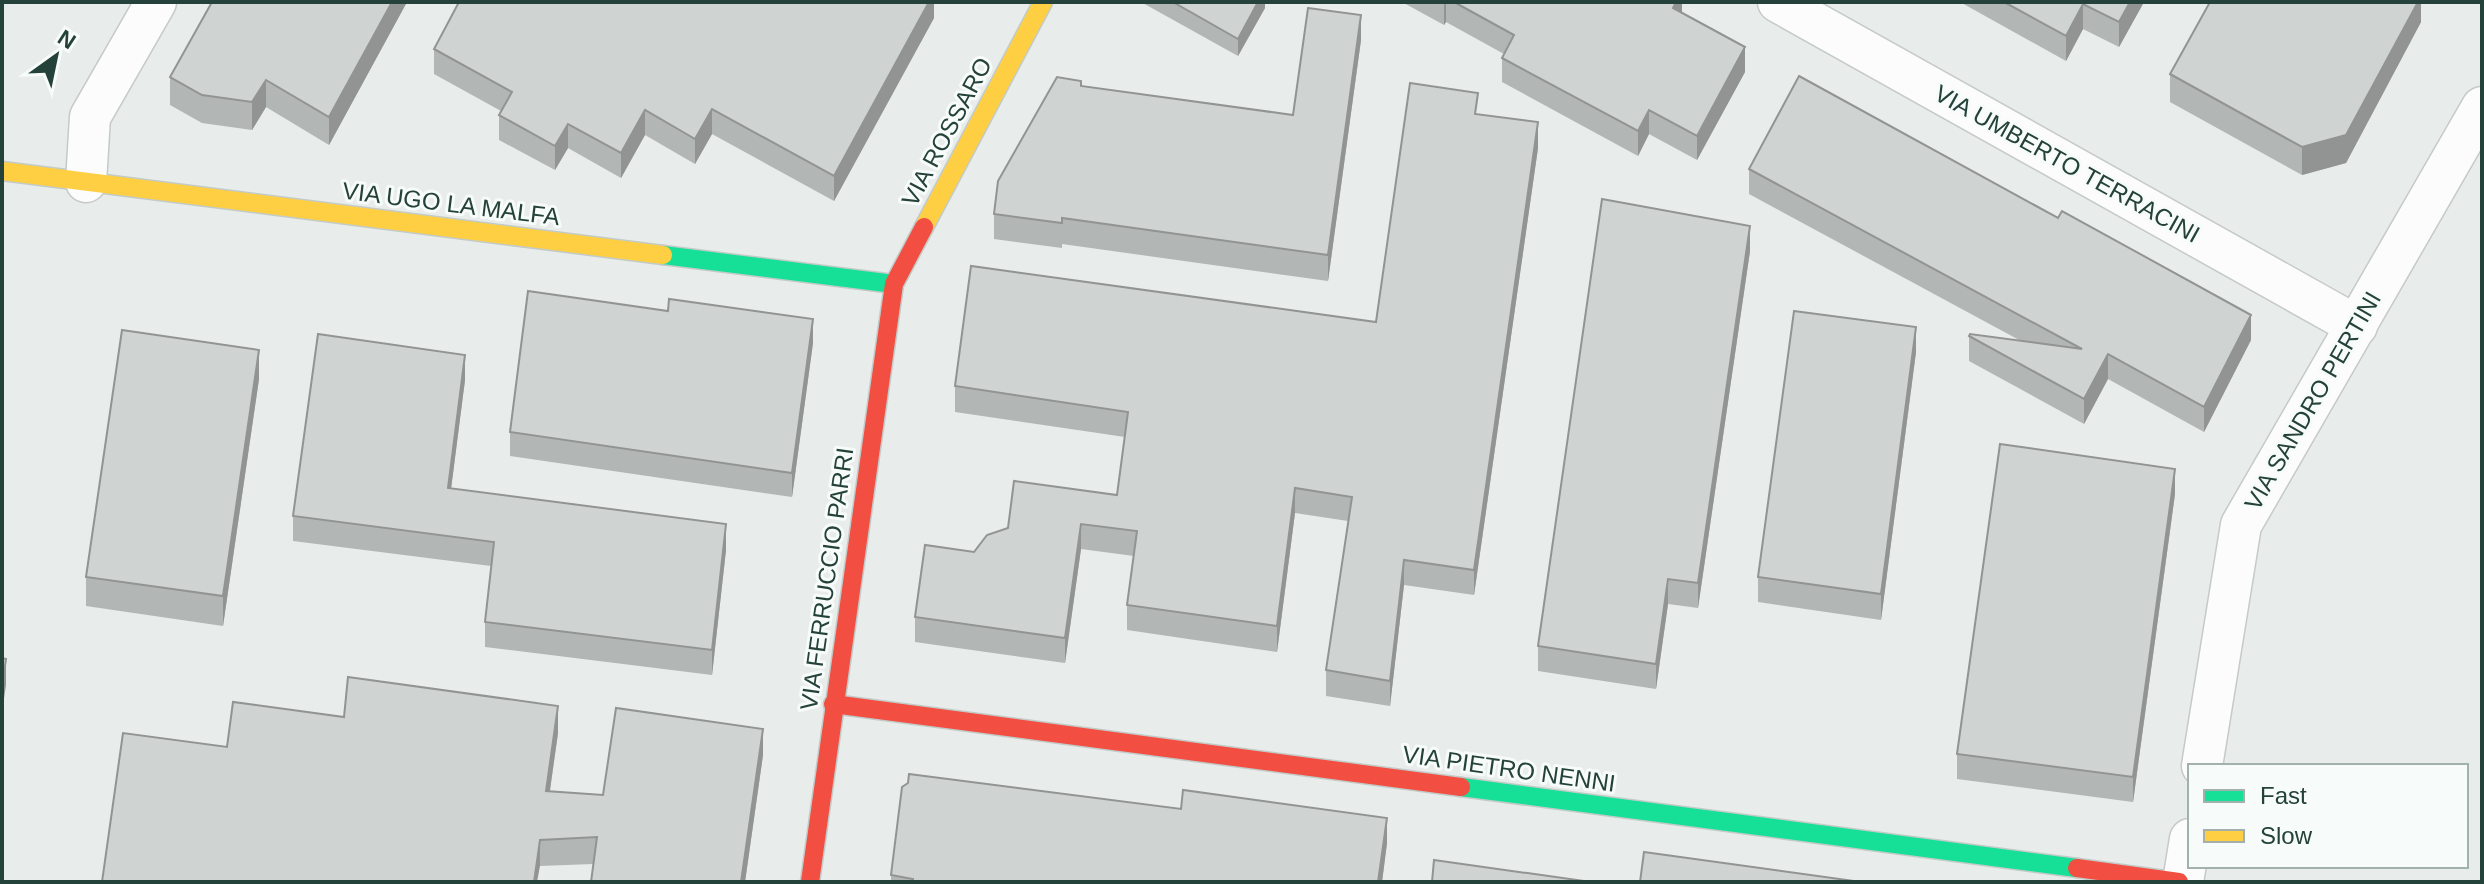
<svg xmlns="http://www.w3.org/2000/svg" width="2484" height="884" viewBox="0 0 2484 884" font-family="Arial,sans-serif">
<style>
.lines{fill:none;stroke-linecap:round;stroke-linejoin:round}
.street-casing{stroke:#c5cac8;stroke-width:43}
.fast-casing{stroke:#c3cbc8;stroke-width:21}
.slow-casing{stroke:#c3cbc8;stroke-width:21}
.jam-casing{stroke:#c3cbc8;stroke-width:21}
.street{stroke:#fcfcfc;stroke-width:40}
.fast{stroke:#16e098;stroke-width:18}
.slow{stroke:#ffcf43;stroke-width:18}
.jam{stroke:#f24e42;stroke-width:18}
.wall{fill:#b2b6b5}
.shaded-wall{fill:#919493}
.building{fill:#cfd4d2;stroke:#919493;stroke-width:2}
.labels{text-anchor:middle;stroke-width:6;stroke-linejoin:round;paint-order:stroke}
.street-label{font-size:24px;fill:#24423a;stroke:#f7fbf9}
</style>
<rect width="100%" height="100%" fill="#e8edeb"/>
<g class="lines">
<g class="street-casing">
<g id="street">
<polyline points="1778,2 2357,326"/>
<polyline points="86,182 90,117 156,2"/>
<polyline points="2202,766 2241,525 2482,107"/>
<polyline points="2183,882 2190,839"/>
</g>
</g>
<g class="fast-casing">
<g id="fast">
<polyline points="663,255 894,284"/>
<polyline points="1461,787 2077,868"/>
</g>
</g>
<g class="slow-casing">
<g id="slow">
<polyline points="2,171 663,255"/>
<polyline points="924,227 1043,2"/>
</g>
</g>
<g class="jam-casing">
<g id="jam">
<polyline points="833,704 1461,787"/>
<polyline points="2077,868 2179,882"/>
<polyline points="810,882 894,284 924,227"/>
</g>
</g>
<use href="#street" class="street"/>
<use href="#fast" class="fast"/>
<use href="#slow" class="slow"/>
<use href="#jam" class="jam"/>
</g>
<g class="wall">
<polygon points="212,2 407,2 329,145 266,107 252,130 202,123 170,105 170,77"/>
<polygon points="934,2 934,18 834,201 712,134 695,164 645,135 621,178 568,148 555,170 499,140 499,115 501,111 434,74 434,49"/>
<polygon points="1141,2 1265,2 1265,8 1238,56"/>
<polygon points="1402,2 1682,2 1682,13 1745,72 1697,160 1649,134 1638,156 1502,82 1502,58 1504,54 1446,22 1444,25"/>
<polygon points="1960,2 2144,2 2119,47 2083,29 2066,61"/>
<polygon points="2421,2 2421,22 2346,163 2302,175 2170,102 2170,74"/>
<polygon points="1361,40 1328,281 1062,244 1062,248 994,239 994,214 1081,86 1293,115"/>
<polygon points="1478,114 1538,148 1474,595 1404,585 1390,706 1326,696 1326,670 1348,521 1295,513 1277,652 1127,630 1127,605 1134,556 1081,549 1065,663 915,642 915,617 974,552 1117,495 1125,437 955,412 955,386 1376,322"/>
<polygon points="1749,169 2058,218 2251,340 2204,432 2108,379 2084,424 1969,361 1969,336 2021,341 1749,194"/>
<polygon points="1750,251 1698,608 1668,604 1656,689 1538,671 1538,646"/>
<polygon points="813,343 792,497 510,456 510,432"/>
<polygon points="1916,352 1881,620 1758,602 1758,577"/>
<polygon points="259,379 223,626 86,606 86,577"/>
<polygon points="465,380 451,488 726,550 712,675 485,647 485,622 491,566 293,541 293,516"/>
<polygon points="2175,494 2133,802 1957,779 1957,754"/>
<polygon points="344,717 558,733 550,791 603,795 763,755 745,882 591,882 593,864 540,866 227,747"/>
<polygon points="1387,843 1382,882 891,882 891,875"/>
</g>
<g class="shaded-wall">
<polygon points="392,2 407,2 329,145 329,117"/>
<polygon points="929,2 934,2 934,18 834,201 834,176"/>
<polygon points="1258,2 1265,2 1265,8 1238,56 1238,39"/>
<polygon points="1444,2 1446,2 1446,22 1444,25"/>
<polygon points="1676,2 1682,2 1682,17 1673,8"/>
<polygon points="2130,2 2144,2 2119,47 2119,22"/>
<polygon points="2418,2 2421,2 2421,22 2346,163 2302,175 2302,147"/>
<polygon points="2083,4 2083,29 2066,61 2066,36"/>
<polygon points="1361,15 1361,40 1328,281 1328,255"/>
<polygon points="1745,47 1745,72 1697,160 1697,136"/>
<polygon points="266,80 266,107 252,130 252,102"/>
<polygon points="712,109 712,134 695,164 695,139"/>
<polygon points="645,110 645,135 621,178 621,153"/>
<polygon points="1649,110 1649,134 1638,156 1638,131"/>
<polygon points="1538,122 1538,148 1474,595 1474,570"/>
<polygon points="568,124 568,148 555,170 555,146"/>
<polygon points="1750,226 1750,251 1698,608 1698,583"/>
<polygon points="2251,315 2251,340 2204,432 2204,407"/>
<polygon points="813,319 813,343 792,497 792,473"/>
<polygon points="1916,327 1916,352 1881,620 1881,594"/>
<polygon points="259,350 259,379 223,626 223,596"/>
<polygon points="2108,354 2108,379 2084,424 2084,399"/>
<polygon points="465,355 465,380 448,513 448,488"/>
<polygon points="2175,469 2175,494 2133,802 2133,777"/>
<polygon points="1295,488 1295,513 1277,652 1277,626"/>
<polygon points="726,524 726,550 712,675 712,650"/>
<polygon points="1081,524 1081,549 1065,663 1065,638"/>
<polygon points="1404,560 1404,585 1390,706 1390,681"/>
<polygon points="1668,579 1668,604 1656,689 1656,664"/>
<polygon points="6,659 6,685 2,712 2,686"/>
<polygon points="558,706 558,733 546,817 546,791"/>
<polygon points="763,729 763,755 745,882 741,882"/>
<polygon points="1387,818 1387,843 1382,882 1378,882"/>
<polygon points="540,840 540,866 537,882 534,882"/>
</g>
<g class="building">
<polygon points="212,2 392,2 329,117 266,80 252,102 202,95 170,77"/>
<polygon points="459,2 929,2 834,176 712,109 695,139 645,110 621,153 568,124 555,146 499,115 512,92 434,49"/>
<polygon points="1173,2 1258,2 1238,39"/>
<polygon points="1454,2 1676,2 1673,8 1745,47 1697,136 1649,110 1638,131 1502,58 1514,35"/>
<polygon points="2004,2 2130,2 2119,22 2083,4 2066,36"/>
<polygon points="2210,2 2418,2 2346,135 2302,147 2170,74"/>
<polygon points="1308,8 1361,15 1328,255 1062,218 1062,223 994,214 998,181 1057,77 1081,81 1081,86 1293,115"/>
<polygon points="1799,76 2058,218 2062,211 2251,315 2204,407 2108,354 2084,399 1969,336 1970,334 2082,349 1749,169"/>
<polygon points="1410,83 1478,93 1475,114 1538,122 1474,570 1404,560 1390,681 1326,670 1352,497 1295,488 1277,626 1127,605 1137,531 1081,524 1065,638 915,617 925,545 974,552 987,535 1008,528 1014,481 1117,495 1128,412 955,386 971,266 1376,322"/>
<polygon points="1602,199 1750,226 1698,583 1668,579 1656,664 1538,646"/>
<polygon points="528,291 668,311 669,299 813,319 792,473 510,432"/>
<polygon points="1794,311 1916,327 1881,594 1758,577"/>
<polygon points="122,330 259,350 223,596 86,577"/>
<polygon points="318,334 465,355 448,488 726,524 712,650 485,622 494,542 293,516"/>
<polygon points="2000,444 2175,469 2133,777 1957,754"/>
<polygon points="2,658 6,659 2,686"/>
<polygon points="348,677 558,706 546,791 603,795 616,708 763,729 741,882 591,882 597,837 540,840 534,882 102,882 123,733 227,747 233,702 344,717"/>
<polygon points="909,774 1181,809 1183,790 1387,818 1378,882 913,882 913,879 891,875 902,787 908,783"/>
<polygon points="1644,852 1861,882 1640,882"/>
<polygon points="1434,860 1591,882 1432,882"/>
</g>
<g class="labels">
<g class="street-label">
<text transform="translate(947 132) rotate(-62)" y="8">VIA ROSSARO</text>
<text transform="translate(2067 164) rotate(29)" y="8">VIA UMBERTO TERRACINI</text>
<text transform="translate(451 204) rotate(7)" y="8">VIA UGO LA MALFA</text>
<text transform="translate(2313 401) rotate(-60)" y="8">VIA SANDRO PERTINI</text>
<text transform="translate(827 579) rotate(-82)" y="8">VIA FERRUCCIO PARRI</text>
<text transform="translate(1509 769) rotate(8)" y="8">VIA PIETRO NENNI</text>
</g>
</g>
<rect width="2484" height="884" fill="none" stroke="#24423a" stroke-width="8"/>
<rect x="2188" y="764" width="280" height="104" fill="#f7fbf9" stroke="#a3b1ad" stroke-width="2"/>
<rect x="2204" y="790" width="40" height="12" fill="#16e098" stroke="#a3b1ad" stroke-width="2"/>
<text x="2260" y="804" font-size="24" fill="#24423a">Fast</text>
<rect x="2204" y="830" width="40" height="12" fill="#ffcf43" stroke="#a3b1ad" stroke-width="2"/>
<text x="2260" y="844" font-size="24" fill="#24423a">Slow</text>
<g transform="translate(56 56) rotate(33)" stroke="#f7fbf9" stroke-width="6" paint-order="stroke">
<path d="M0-6L14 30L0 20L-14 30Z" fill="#24423a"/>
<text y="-12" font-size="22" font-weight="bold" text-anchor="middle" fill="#24423a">N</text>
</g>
</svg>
